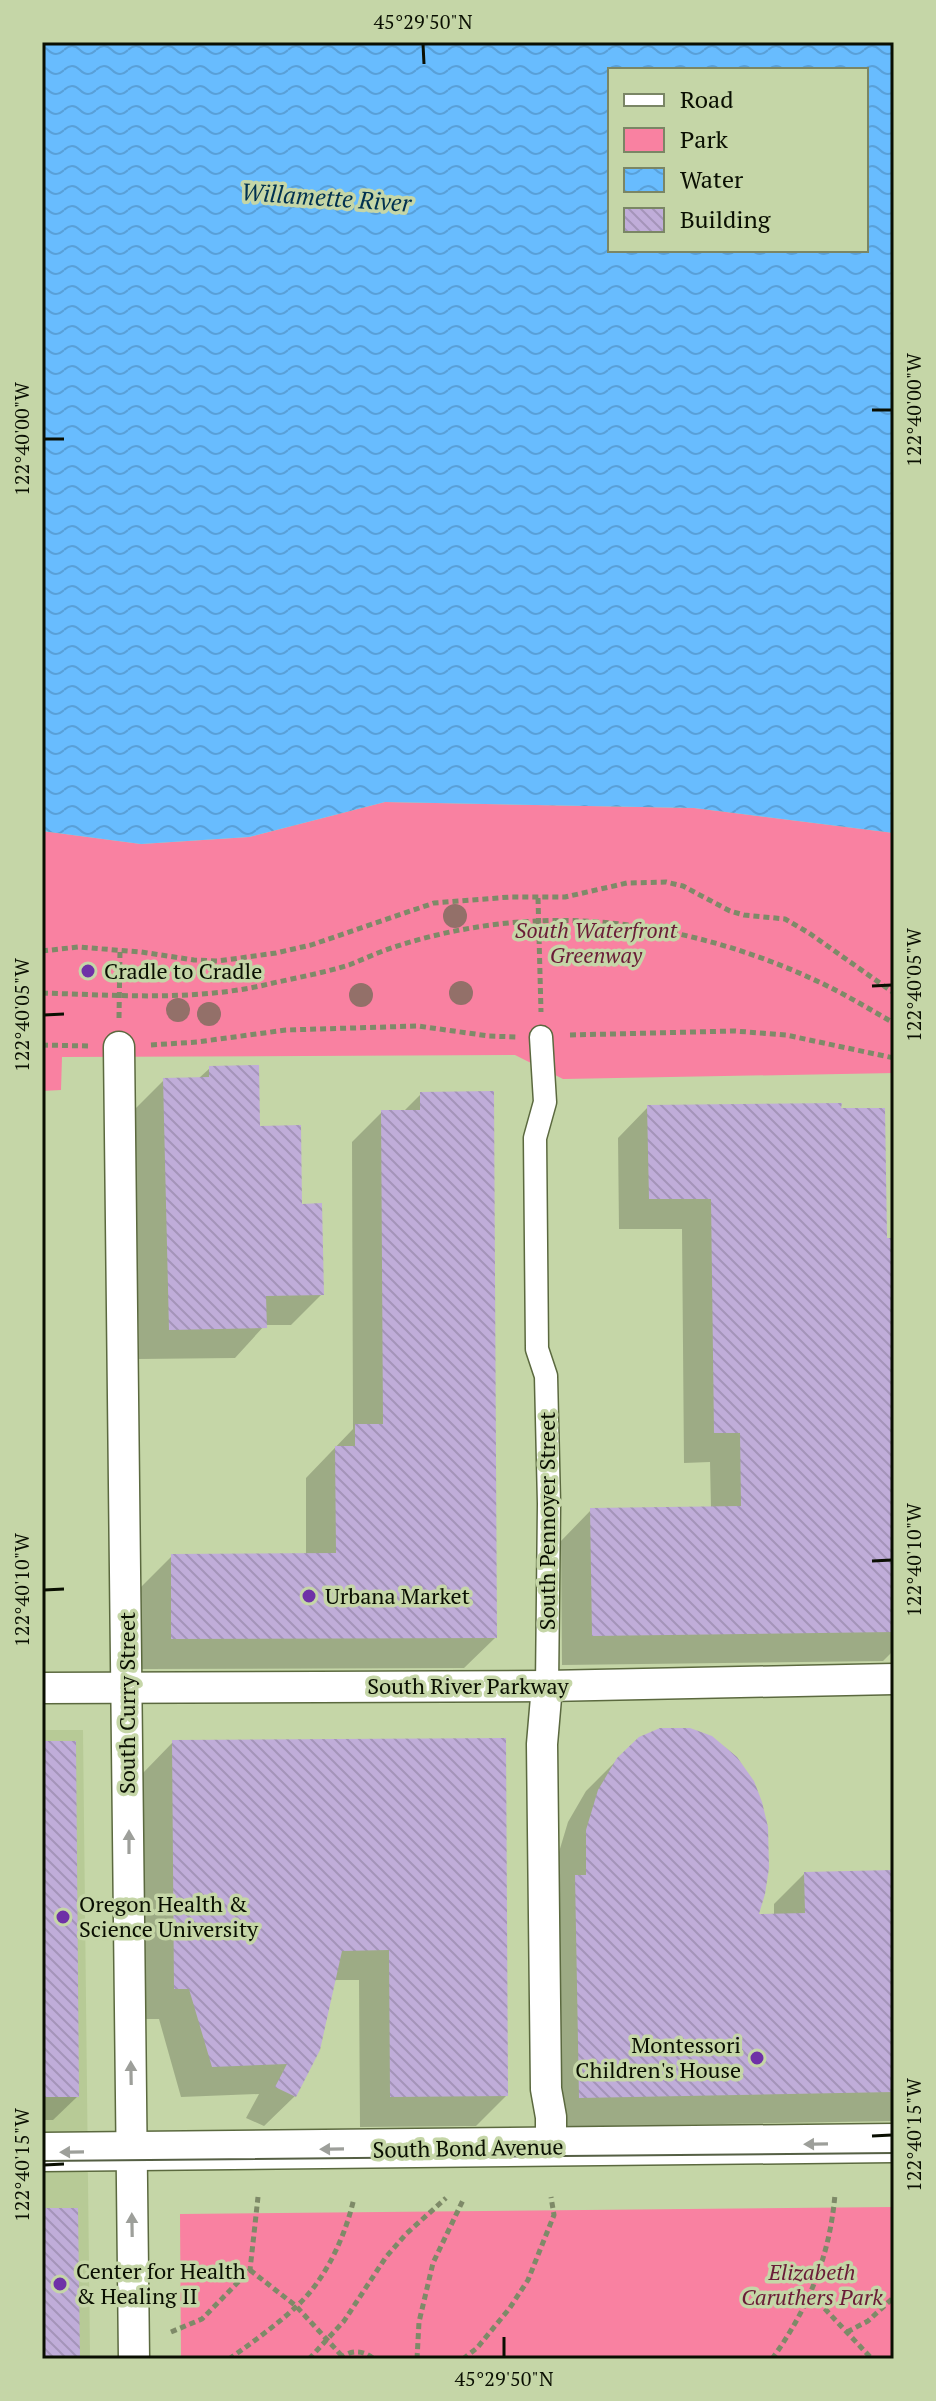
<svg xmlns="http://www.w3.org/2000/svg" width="936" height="2401" viewBox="0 0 936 2401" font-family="'PT Serif',serif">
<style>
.built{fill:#b7ca96}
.green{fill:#f981a1}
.water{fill:url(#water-waves);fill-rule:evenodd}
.shadow{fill:#0003}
.building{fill:url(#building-back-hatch)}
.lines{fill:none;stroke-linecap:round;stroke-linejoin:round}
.pedestrian-casing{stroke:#5b693f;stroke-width:25}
.minor-casing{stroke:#5b693f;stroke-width:33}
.tertiary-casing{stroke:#5b693f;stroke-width:41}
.path{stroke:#7e8a68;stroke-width:5;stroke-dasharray:6 4;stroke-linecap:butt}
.pedestrian{stroke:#fff;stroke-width:22}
.minor{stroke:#fff;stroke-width:30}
.tertiary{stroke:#fff;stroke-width:38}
.tram{stroke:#555f44;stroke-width:2}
.tree{fill:#937069}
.oneway{fill:#9d9f9a}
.ticks{fill:none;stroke:#0a0f02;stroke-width:3}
.poi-dot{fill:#6f31a7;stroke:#c5d6a7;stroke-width:3}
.labels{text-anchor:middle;stroke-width:7;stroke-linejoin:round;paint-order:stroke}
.park-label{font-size:22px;font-style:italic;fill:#6a1c37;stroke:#c5d6a7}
.poi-label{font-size:22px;fill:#0a0f02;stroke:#c5d6a7;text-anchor:start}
.street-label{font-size:22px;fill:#0a0f02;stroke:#c5d6a7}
.water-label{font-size:24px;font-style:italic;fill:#003150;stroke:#c5d6a7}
.neatline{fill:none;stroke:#0a0f02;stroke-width:3}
.ticks-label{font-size:20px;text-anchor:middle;fill:#0a0f02}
</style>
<defs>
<pattern id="water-waves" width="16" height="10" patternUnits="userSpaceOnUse" patternTransform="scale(2)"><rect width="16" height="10" fill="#68bcfe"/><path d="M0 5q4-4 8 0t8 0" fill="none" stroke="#59a0d8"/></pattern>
<pattern id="building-back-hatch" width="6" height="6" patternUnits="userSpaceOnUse" patternTransform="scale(2)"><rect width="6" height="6" fill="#c0add9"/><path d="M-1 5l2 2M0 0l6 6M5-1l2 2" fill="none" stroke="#a494b9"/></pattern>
</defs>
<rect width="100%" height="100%" fill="#c5d6a7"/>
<polygon class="built" points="42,1730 83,1730 90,2359 42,2359"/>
<g class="green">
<polygon points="385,802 694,808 894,833 894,1073 563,1079 515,1055 62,1057 61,1090 42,1091 42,831 141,844 249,837"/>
<polygon points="894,2207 894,2359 181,2359 180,2214"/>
</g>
<path class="water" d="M 42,42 L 894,42 L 894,833 L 694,808 L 385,802 L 249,837 L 141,844 L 42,831 ZM 610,70 L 866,70 L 866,250 L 610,250 Z"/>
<g class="shadow">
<polygon points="210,1068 258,1128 300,1206 322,1294 291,1325 265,1325 235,1358 139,1359 134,1110 164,1080 198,1079"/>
<polygon points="421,1094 495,1638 464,1668 142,1669 141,1587 172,1556 306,1555 306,1478 353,1429 352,1142 382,1112 403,1112"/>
<polygon points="648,1107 885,1240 894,1240 894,1650 883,1661 562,1665 561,1541 591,1510 711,1509 710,1462 684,1463 682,1229 619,1229 618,1138"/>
<polygon points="504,1740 506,2096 476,2126 360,2127 359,1980 333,1980 295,2096 264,2126 246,2118 259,2094 181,2097 159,2019 144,2019 143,1773 173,1742"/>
<polygon points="42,1743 78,2096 53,2120 42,2120"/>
<polygon points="618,1759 756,1916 774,1916 774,1904 804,1874 894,1885 894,2121 550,2127 556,1862 568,1822 586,1791"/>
</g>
<g class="building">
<polygon points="259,1065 260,1126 301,1125 302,1204 322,1203 324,1295 266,1296 267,1328 169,1330 163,1078 209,1077 209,1066"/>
<polygon points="494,1091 497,1638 171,1639 171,1554 336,1553 335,1446 355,1446 355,1424 383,1424 381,1110 420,1110 420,1092"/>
<polygon points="842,1103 841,1108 885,1108 887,1238 894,1238 894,1632 592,1636 590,1508 741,1506 740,1433 714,1433 711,1199 649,1199 647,1105"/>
<polygon points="660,1728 690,1728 712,1736 737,1757 754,1781 762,1802 768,1827 769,1868 765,1894 759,1914 805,1913 804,1872 894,1870 894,2092 579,2098 575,1875 586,1875 586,1830 598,1790 617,1758 639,1737"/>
<polygon points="506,1738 508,2096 390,2097 389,1950 342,1951 320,2050 296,2097 275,2087 287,2064 212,2067 189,1989 174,1989 172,1740"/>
<polygon points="42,1741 76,1741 79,2097 42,2097"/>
<polygon points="42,2208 78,2208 80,2359 42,2359"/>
</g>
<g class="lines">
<g class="pedestrian-casing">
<polyline id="pedestrian" points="541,1037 545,1102 535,1138 537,1349 546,1376 549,1504 547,1686"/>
</g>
<g class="minor-casing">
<g id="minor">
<polyline points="119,1047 134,2359"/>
<polyline points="547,1686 542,1744 546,2089 551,2117 551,2147"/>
<polyline points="42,1688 547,1686 894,1679"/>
</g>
</g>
<g class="tertiary-casing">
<polyline id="tertiary" points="42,2152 894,2143"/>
</g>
<g class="path">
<polyline points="538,898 541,1012"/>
<polyline points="42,951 78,947 141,952 194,960 218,961 276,953 311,945 434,903 510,897 565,897 627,883 666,882 683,886 730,911 744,915 785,919 809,933 894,993"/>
<path d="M 42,993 C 114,995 189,1001 260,986 C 289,979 320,974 349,965 C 364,959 379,952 394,947 C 440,932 489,923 537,921 C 631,916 735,942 819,982 C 845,994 869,1009 894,1023"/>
<polyline points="119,1018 120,950"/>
<polyline points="570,1035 735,1031 786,1035 894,1058"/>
<polyline points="42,1045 89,1046"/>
<polyline points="151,1045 197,1042 286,1030 418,1026 489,1036 516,1037"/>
<polyline points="250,2270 296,2306 342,2356"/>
<polyline points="811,2294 872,2359"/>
<polyline points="171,2332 202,2319 250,2270 258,2197"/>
<polyline points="847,2332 868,2321 894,2297"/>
<path d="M 229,2359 C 253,2342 278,2324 299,2304 C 327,2277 346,2234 354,2198"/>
<polyline points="309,2359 344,2321 386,2257 406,2234 446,2198"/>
<path d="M 340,2359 C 350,2349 364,2350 374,2359"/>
<polyline points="417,2359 419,2322 433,2263 464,2198"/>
<polyline points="463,2359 477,2348 509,2309 528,2280 554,2215 551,2197"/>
<path d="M 772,2359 C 808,2309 830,2256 835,2194"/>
</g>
<use href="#pedestrian" class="pedestrian"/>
<use href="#minor" class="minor"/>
<use href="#tertiary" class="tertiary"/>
<polyline class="tram" points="42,2161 894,2153"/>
</g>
<g class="tree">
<circle cx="455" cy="916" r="12"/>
<circle cx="461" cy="993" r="12"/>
<circle cx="361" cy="995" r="12"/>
<circle cx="178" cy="1010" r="12"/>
<circle cx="209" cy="1014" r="12"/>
</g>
<defs><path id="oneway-solid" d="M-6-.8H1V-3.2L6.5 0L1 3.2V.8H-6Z" transform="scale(2)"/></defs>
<g class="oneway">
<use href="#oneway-solid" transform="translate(129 1842) rotate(-90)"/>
<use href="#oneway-solid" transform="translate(131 2073) rotate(-91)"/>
<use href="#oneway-solid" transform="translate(816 2144) rotate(179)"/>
<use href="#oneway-solid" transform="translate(332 2149) rotate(179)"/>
<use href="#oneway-solid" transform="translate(72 2152) rotate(179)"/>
<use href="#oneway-solid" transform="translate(132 2225) rotate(-91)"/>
</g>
<path class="ticks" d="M 423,44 L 424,64M 872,410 L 892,410M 44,439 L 64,439M 872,986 L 892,985M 44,1015 L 64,1014M 872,1561 L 892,1560M 44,1590 L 64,1589M 872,2136 L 892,2135M 44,2165 L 64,2164M 504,2337 L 504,2357"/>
<g class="poi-dot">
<circle cx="88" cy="971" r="8"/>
<circle cx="309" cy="1596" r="8"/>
<circle cx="63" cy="1917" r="8"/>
<circle cx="757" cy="2058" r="8"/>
<circle cx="60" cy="2284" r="8"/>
</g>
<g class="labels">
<g class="park-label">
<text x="596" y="938">South Waterfront<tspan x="596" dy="25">Greenway</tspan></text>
<text x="812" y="2280">Elizabeth<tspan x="812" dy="25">Caruthers Park</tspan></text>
</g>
<g class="poi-label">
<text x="104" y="979">Cradle to Cradle</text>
<text x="325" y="1604">Urbana Market</text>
<text x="79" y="1912">Oregon Health &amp;<tspan x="79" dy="25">Science University</tspan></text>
<text x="741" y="2053" text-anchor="end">Montessori<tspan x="741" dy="25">Children's House</tspan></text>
<text x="76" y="2279">Center for Health<tspan x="76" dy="25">&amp; Healing II</tspan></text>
</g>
<g class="street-label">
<text transform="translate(547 1521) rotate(-90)" y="8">South Pennoyer Street</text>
<text x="468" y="1694">South River Parkway</text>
<text transform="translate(127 1703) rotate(-90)" y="8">South Curry Street</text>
<text transform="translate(468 2148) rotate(-1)" y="8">South Bond Avenue</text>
</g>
<g class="water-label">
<text transform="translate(326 198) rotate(4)" y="8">Willamette River</text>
</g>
</g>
<rect width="936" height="2401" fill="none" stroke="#c5d6a7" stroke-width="88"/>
<rect x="608" y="68" width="260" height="184" fill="#c5d6a7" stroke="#7a8665" stroke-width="2"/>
<rect x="624" y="94" width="40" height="12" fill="#ffffff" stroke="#7a8665" stroke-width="2"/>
<text x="680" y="108" font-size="24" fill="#0a0f02">Road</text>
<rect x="624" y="128" width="40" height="24" fill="#f981a1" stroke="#7a8665" stroke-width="2"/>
<text x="680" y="148" font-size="24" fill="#0a0f02">Park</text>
<rect x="624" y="168" width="40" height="24" fill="url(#water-waves)" stroke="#7a8665" stroke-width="2"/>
<text x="680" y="188" font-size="24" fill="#0a0f02">Water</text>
<rect x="624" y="208" width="40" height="24" fill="url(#building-back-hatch)" stroke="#7a8665" stroke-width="2"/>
<text x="680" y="228" font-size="24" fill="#0a0f02">Building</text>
<rect x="44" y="44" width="848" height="2313" class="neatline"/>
<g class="ticks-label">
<text x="423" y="29">45°29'50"N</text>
<text transform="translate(914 410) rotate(-90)" y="7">122°40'00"W</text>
<text transform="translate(22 439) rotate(-90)" y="7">122°40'00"W</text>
<text transform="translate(914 985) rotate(-90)" y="7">122°40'05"W</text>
<text transform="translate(22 1015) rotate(-90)" y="7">122°40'05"W</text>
<text transform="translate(914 1560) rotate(-90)" y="7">122°40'10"W</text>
<text transform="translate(22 1590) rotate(-90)" y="7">122°40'10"W</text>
<text transform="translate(914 2135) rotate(-90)" y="7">122°40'15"W</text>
<text transform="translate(22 2165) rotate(-90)" y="7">122°40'15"W</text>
<text x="504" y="2386">45°29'50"N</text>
</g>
</svg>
